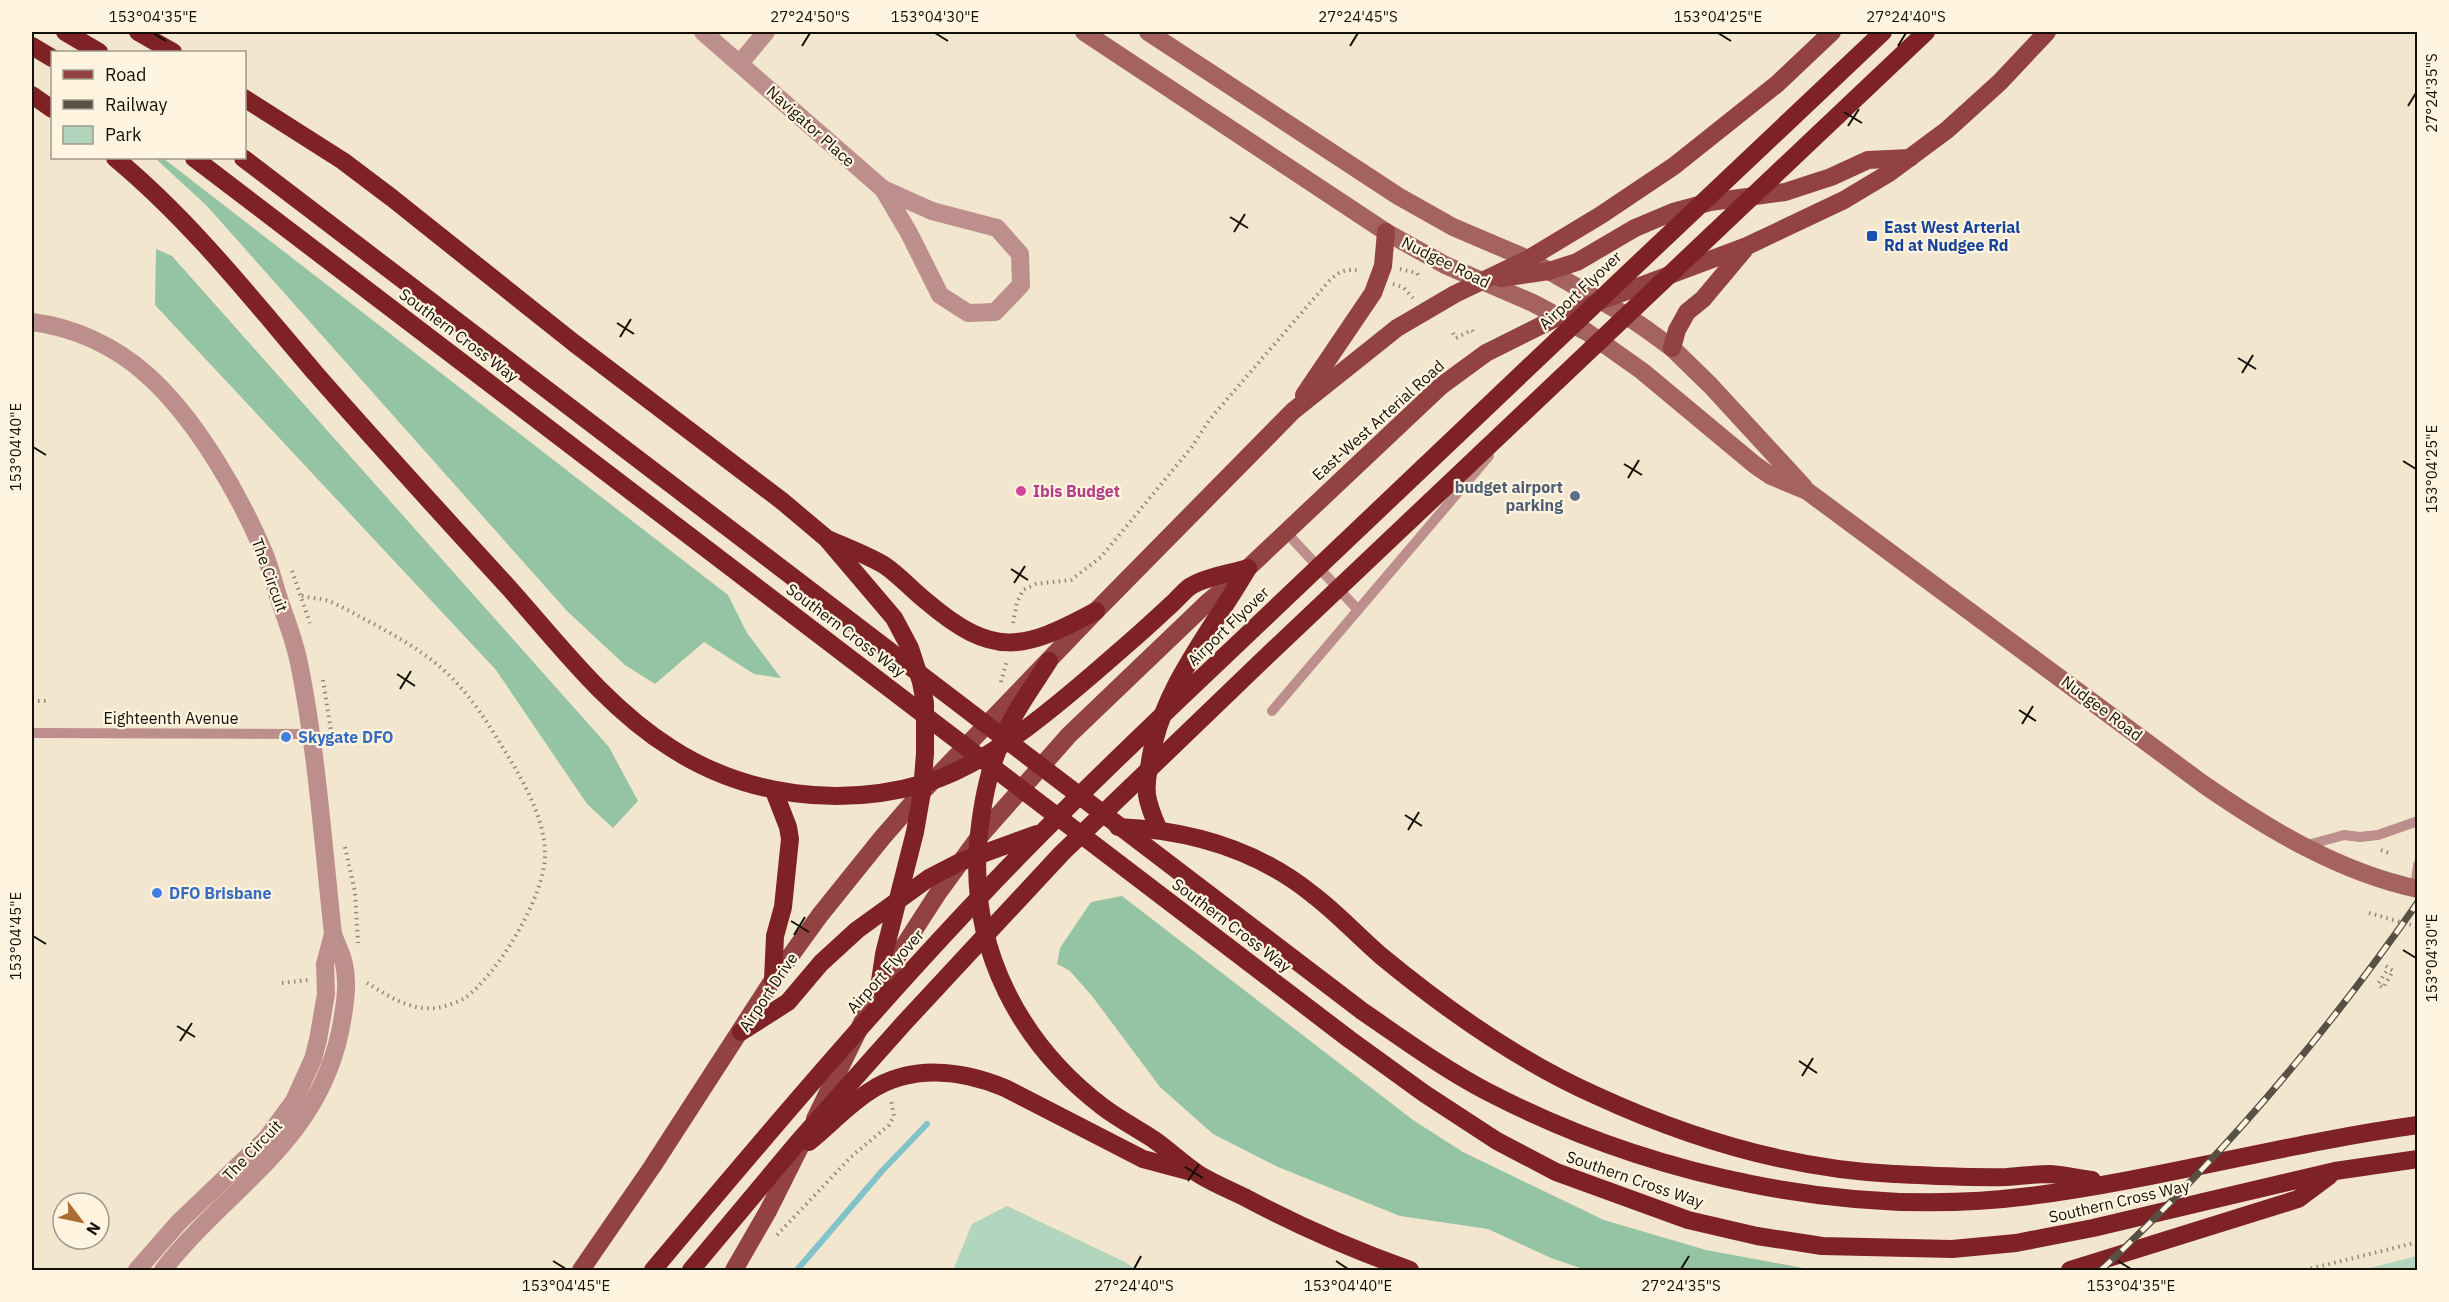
<svg xmlns="http://www.w3.org/2000/svg" width="2449" height="1302" viewBox="0 0 2449 1302" font-family="'IBM Plex Sans',sans-serif">
<style>
.green{fill:#b1d5bd}
.forest{fill:#95c4a5}
.lines{fill:none;stroke-linecap:round;stroke-linejoin:round}
.stream{stroke:#81c2cb;stroke-width:6}
.path{stroke:#918877;stroke-width:4;stroke-dasharray:1.5 4.5;stroke-linecap:butt}
.lane{stroke:#bd8f8c;stroke-width:10}
.street{stroke:#bd8f8c;stroke-width:18}
.secondary{stroke:#a56360;stroke-width:18}
.primary{stroke:#914241;stroke-width:18}
.highway{stroke:#7f2226;stroke-width:18}
.rail-casing{stroke:#575043;stroke-width:7}
.rail{stroke:#fff4e0;stroke-width:4.5;stroke-dasharray:14;stroke-linecap:butt}
.ticks{fill:none;stroke:#141008;stroke-width:2}
.transit-dot{fill:#1a4fb4;stroke:#fff4e0;stroke-width:2}
.hotel-dot{fill:#d1479c;stroke:#fff4e0;stroke-width:2}
.service-dot{fill:#5c6f8a;stroke:#fff4e0;stroke-width:2}
.shop-dot{fill:#3f7fe0;stroke:#fff4e0;stroke-width:2}
.labels{text-anchor:middle;stroke-width:4.5;stroke-linejoin:round;paint-order:stroke}
.street-label{font-size:16px;fill:#141008;stroke:#fff4e0}
.transit-label{font-size:16px;font-weight:bold;fill:#164399;stroke:#fff4e0;text-anchor:start}
.service-label{font-size:16px;font-weight:bold;fill:#4e5e75;stroke:#fff4e0;text-anchor:end}
.hotel-label{font-size:16px;font-weight:bold;fill:#b23c85;stroke:#fff4e0;text-anchor:start}
.shop-label{font-size:16px;font-weight:bold;fill:#366cbe;stroke:#fff4e0;text-anchor:start}
.neatline{fill:none;stroke:#141008;stroke-width:2}
.ticks-label{font-size:15px;text-anchor:middle;fill:#141008}
</style>
<rect width="100%" height="100%" fill="#f3e6ce"/>
<g class="green">
<polygon points="1007,1206 1125,1262 1136,1270 953,1270 972,1224"/>
<polygon points="2417,1256 2417,1270 2362,1270"/>
</g>
<g class="forest">
<polygon points="155,158 163,158 728,595 747,633 781,678 754,674 704,642 655,684 625,665 567,611 207,206"/>
<polygon points="156,249 172,256 609,747 638,801 613,828 587,804 496,670 155,305"/>
<polygon points="1122,896 1413,1120 1463,1152 1604,1220 1706,1250 1803,1268 1864,1270 1586,1270 1551,1258 1488,1229 1400,1216 1278,1167 1213,1134 1160,1087 1092,996 1070,971 1057,964 1060,948 1091,902"/>
</g>
<g class="lines">
<polyline class="stream" points="797,1270 882,1171 927,1124"/>
<g class="path">
<polyline points="1400,269 1417,273 1420,279"/>
<polyline points="1393,284 1403,287 1413,298"/>
<polyline points="1453,333 1456,338 1472,330 1475,335"/>
<polyline points="32,524 33,524"/>
<polyline points="292,571 310,623"/>
<path d="M 302,596 C 310,598 320,598 328,601 C 337,604 345,609 353,613 C 387,631 424,650 451,677 C 477,703 495,735 514,766 C 529,792 545,823 545,855 C 545,896 498,974 465,998 C 456,1003 445,1007 435,1008 C 409,1011 385,994 364,981"/>
<path d="M 1013,623 L 1017,602 L 1023,590 L 1036,584 L 1071,580 L 1101,557 L 1191,448 L 1210,419 L 1329,281 C 1339,271 1347,268 1361,271"/>
<polyline points="323,680 334,750"/>
<polyline points="1001,682 1007,660"/>
<polyline points="32,701 48,701"/>
<polyline points="345,847 355,892 358,943"/>
<polyline points="2381,850 2391,854"/>
<polyline points="2369,913 2418,927"/>
<polyline points="2386,966 2393,971 2383,988 2378,984 2388,969"/>
<polyline points="282,983 309,980"/>
<polyline points="777,1235 851,1157 889,1125 894,1116 891,1100"/>
<polyline points="2305,1270 2418,1242"/>
</g>
<g class="lane">
<polyline points="1285,531 1358,610"/>
<polyline points="1272,711 1489,456"/>
<polyline points="32,733 311,734"/>
<polyline points="2304,846 2344,835 2360,837 2378,835 2418,821"/>
<polyline points="2415,888 2418,865"/>
</g>
<g class="street">
<polyline points="703,32 883,189"/>
<polyline points="740,63 766,32"/>
<polygon points="883,189 932,211 997,228 1020,254 1021,285 995,312 968,313 940,295 909,233"/>
<path d="M 32,322 C 73,327 115,346 146,374 C 195,417 240,495 265,555 C 271,570 275,587 280,602 C 287,622 295,643 299,663 C 317,752 323,844 333,934 C 336,943 342,954 344,964 C 349,985 344,1011 340,1032 C 316,1144 228,1187 163,1270"/>
<polyline points="137,1270 179,1222 266,1139 294,1101 313,1059 318,1040 326,994 325,964 333,934"/>
</g>
<g class="secondary">
<path d="M 1084,32 L 1386,232 L 1445,265 L 1533,303 L 1587,332 L 1642,371 L 1755,465 L 1771,476 L 1807,491 L 2203,784 C 2268,829 2339,872 2418,889"/>
<polyline points="1148,32 1398,196 1453,227 1528,259 1624,314 1646,329 1672,348 1710,385 1804,487"/>
</g>
<g class="primary">
<polyline points="1501,278 1549,271 1577,262 1635,228 1673,212 1710,202 1785,192 1831,177 1868,160 1910,158"/>
<polyline points="1672,348 1677,330 1687,312 1703,299 1744,250"/>
<polyline points="1304,395 1373,293 1383,266 1386,232"/>
<polyline points="815,1119 879,988 900,952 938,893 979,837 1069,735 1208,602 1248,568 1441,386 1486,353 1560,316 1747,246 1844,200 1889,173 1947,130 2000,82 2047,32"/>
<polyline points="581,1270 652,1167 773,980 820,915 882,838 922,792 1096,611 1293,411 1397,328 1455,294 1528,259 1601,215 1674,166 1777,84 1832,32"/>
<polyline points="734,1270 768,1211 802,1143"/>
</g>
<g class="highway">
<polyline points="65,32 99,52"/>
<polyline points="138,32 173,52"/>
<polyline points="32,46 52,58"/>
<polyline points="32,95 52,109"/>
<polyline points="244,98 343,161 392,198 574,343 782,501 826,538 894,618 910,648 921,682 925,703 925,753 922,792 915,832 884,954 879,988"/>
<path d="M 115,158 C 191,221 252,299 316,374 C 379,446 444,517 509,588 C 559,644 606,707 671,748 C 747,797 841,808 926,783 C 998,761 1075,690 1131,641 C 1146,628 1161,614 1175,601 C 1180,596 1186,589 1191,586 C 1205,577 1232,573 1248,568"/>
<polyline points="194,158 1349,1039 1425,1094 1497,1141 1556,1172 1688,1220 1757,1236 1822,1246 1952,1249 2016,1243 2093,1228 2335,1171 2418,1159"/>
<path d="M 243,158 L 1362,1011 C 1403,1039 1444,1069 1488,1092 C 1650,1176 1848,1219 2030,1196 C 2161,1179 2287,1143 2418,1125"/>
<path d="M 830,540 C 848,548 867,555 884,565 C 899,575 912,590 926,601 C 993,658 1022,651 1096,611"/>
<path d="M 1049,661 C 1031,689 1011,716 999,747 C 986,778 981,811 978,844 C 970,949 1020,1044 1103,1107 C 1119,1119 1136,1128 1153,1139 C 1169,1150 1183,1164 1200,1175 C 1215,1184 1232,1191 1248,1199 C 1301,1227 1354,1250 1410,1270"/>
<path d="M 1118,827 C 1189,830 1256,849 1312,894 C 1336,912 1357,935 1380,955 C 1444,1008 1519,1061 1595,1095 C 1688,1138 1791,1169 1894,1174 C 1932,1176 1969,1178 2007,1177 C 2021,1176 2035,1174 2050,1174 C 2064,1175 2078,1178 2092,1180"/>
<path d="M 1159,830 C 1154,819 1149,808 1147,795 C 1146,786 1147,777 1149,768 C 1158,692 1211,632 1248,568"/>
<polyline points="773,980 775,936 783,907 790,839 788,827 774,791"/>
<polyline points="741,1032 788,1002 821,963 857,930 929,878 960,862 1037,834"/>
<path d="M 809,1142 C 829,1126 848,1105 870,1091 C 911,1064 962,1070 1005,1088 L 1143,1159 L 1188,1171"/>
<path d="M 653,1270 C 773,1127 894,984 1025,850 C 1111,762 1202,678 1291,593 C 1487,405 1686,219 1883,32"/>
<polyline points="691,1270 798,1142 904,1023 1062,853 1269,654 1926,32"/>
<polyline points="2070,1270 2298,1199 2329,1176"/>
</g>
<g class="rail-casing">
<path id="rail" d="M 2101,1270 C 2220,1159 2325,1036 2418,902"/>
</g>
<use href="#rail" class="rail"/>
</g>
<path class="ticks" d="M 153,33 L 166,41M 935,33 L 948,41M 1718,33 L 1731,41M 802,46 L 810,33M 1350,46 L 1358,33M 1898,46 L 1906,33M 2408,106 L 2416,93M 1844,112 L 1862,123M 1848,126 L 1859,109M 1230,217 L 1248,228M 1234,232 L 1245,214M 617,323 L 634,334M 620,337 L 631,319M 2238,358 L 2256,369M 2242,373 L 2253,355M 33,447 L 46,455M 2403,461 L 2416,469M 1624,464 L 1642,475M 1628,478 L 1639,460M 1011,569 L 1028,580M 1014,583 L 1025,566M 397,674 L 415,686M 400,689 L 411,671M 2019,710 L 2036,721M 2022,724 L 2033,706M 1405,815 L 1422,826M 1408,830 L 1419,812M 791,921 L 809,932M 794,935 L 805,917M 33,936 L 46,944M 2403,950 L 2416,958M 177,1026 L 195,1037M 180,1041 L 192,1023M 1799,1061 L 1817,1073M 1802,1076 L 1813,1058M 1185,1167 L 1203,1178M 1188,1181 L 1199,1164M 553,1261 L 566,1269M 1336,1261 L 1348,1269M 2118,1261 L 2131,1269M 1134,1269 L 1141,1256M 1681,1269 L 1689,1256"/>
<rect class="transit-dot" x="1866" y="230" width="12" height="12" rx="3"/>
<circle class="hotel-dot" cx="1021" cy="491" r="6"/>
<circle class="service-dot" cx="1575" cy="496" r="6"/>
<g class="shop-dot">
<circle cx="286" cy="737" r="6"/>
<circle cx="157" cy="893" r="6"/>
</g>
<g class="labels">
<g class="street-label">
<text transform="translate(811 126) rotate(42)" y="6">Navigator Place</text>
<text transform="translate(1446 262) rotate(26)" y="6">Nudgee Road</text>
<text transform="translate(1580 290) rotate(-43)" y="6">Airport Flyover</text>
<text transform="translate(459 335) rotate(37)" y="6">Southern Cross Way</text>
<text transform="translate(1378 420) rotate(-42)" y="6">East-West Arterial Road</text>
<text transform="translate(270 575) rotate(70)" y="6">The Circuit</text>
<text transform="translate(1228 626) rotate(-44)" y="6">Airport Flyover</text>
<text transform="translate(846 630) rotate(37)" y="6">Southern Cross Way</text>
<text transform="translate(2102 708) rotate(37)" y="6">Nudgee Road</text>
<text x="171" y="724">Eighteenth Avenue</text>
<text transform="translate(1232 925) rotate(37)" y="6">Southern Cross Way</text>
<text transform="translate(885 971) rotate(-48)" y="6">Airport Flyover</text>
<text transform="translate(768 992) rotate(-56)" y="6">Airport Drive</text>
<text transform="translate(252 1150) rotate(-46)" y="6">The Circuit</text>
<text transform="translate(1635 1179) rotate(19)" y="6">Southern Cross Way</text>
<text transform="translate(2119 1201) rotate(-13)" y="6">Southern Cross Way</text>
</g>
<g class="transit-label">
<text x="1884" y="233">East West Arterial<tspan x="1884" dy="18">Rd at Nudgee Rd</tspan></text>
</g>
<g class="service-label">
<text x="1563" y="493">budget airport<tspan x="1563" dy="18">parking</tspan></text>
</g>
<g class="hotel-label">
<text x="1033" y="497">Ibis Budget</text>
</g>
<g class="shop-label">
<text x="298" y="743">Skygate DFO</text>
<text x="169" y="899">DFO Brisbane</text>
</g>
</g>
<rect width="2449" height="1302" fill="none" stroke="#fff4e0" stroke-width="66"/>
<rect x="51" y="51" width="195" height="108" fill="#fff4e0" stroke="#a1998a" stroke-width="1.5"/>
<rect x="63" y="70" width="30" height="9" fill="#914241" stroke="#a1998a" stroke-width="1.5"/>
<text x="105" y="81" font-size="18" fill="#141008">Road</text>
<rect x="63" y="100" width="30" height="9" fill="#575043" stroke="#a1998a" stroke-width="1.5"/>
<text x="105" y="111" font-size="18" fill="#141008">Railway</text>
<rect x="63" y="126" width="30" height="18" fill="#b1d5bd" stroke="#a1998a" stroke-width="1.5"/>
<text x="105" y="141" font-size="18" fill="#141008">Park</text>
<g transform="translate(81 1221) rotate(122)"><circle r="28" fill="#fff4e0" stroke="#a1998a" stroke-width="1.5"/>
<path d="M0-4.5L10 22L0 15L-10 22Z" fill="#ab6d33"/>
<text y="-9" font-size="16" font-weight="bold" text-anchor="middle" fill="#141008">N</text>
</g>
<rect x="33" y="33" width="2383" height="1236" class="neatline"/>
<g class="ticks-label">
<text x="153" y="22">153°04'35"E</text>
<text x="810" y="22">27°24'50"S</text>
<text x="935" y="22">153°04'30"E</text>
<text x="1358" y="22">27°24'45"S</text>
<text x="1718" y="22">153°04'25"E</text>
<text x="1906" y="22">27°24'40"S</text>
<text transform="translate(2432 93) rotate(-90)" y="5">27°24'35"S</text>
<text transform="translate(16 447) rotate(-90)" y="5">153°04'40"E</text>
<text transform="translate(2432 469) rotate(-90)" y="5">153°04'25"E</text>
<text transform="translate(16 936) rotate(-90)" y="5">153°04'45"E</text>
<text transform="translate(2432 958) rotate(-90)" y="5">153°04'30"E</text>
<text x="566" y="1291">153°04'45"E</text>
<text x="1134" y="1291">27°24'40"S</text>
<text x="1348" y="1291">153°04'40"E</text>
<text x="1681" y="1291">27°24'35"S</text>
<text x="2131" y="1291">153°04'35"E</text>
</g>
</svg>
